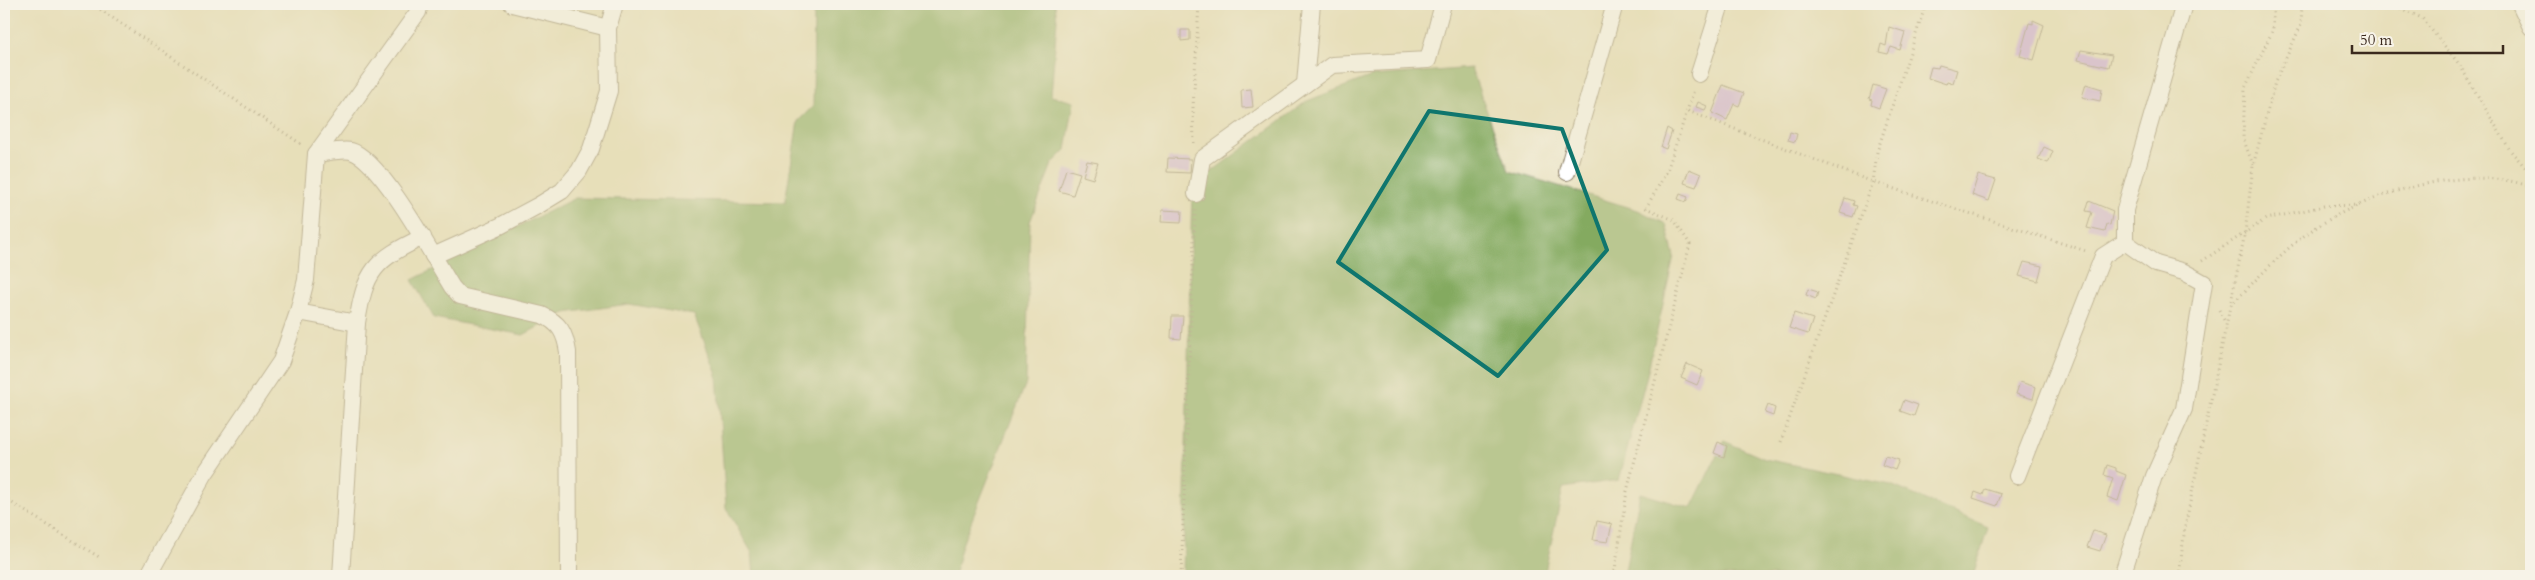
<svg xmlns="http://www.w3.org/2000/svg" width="2535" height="580" viewBox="0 0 2535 580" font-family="Cardo,serif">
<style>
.forest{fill:#84aa60;stroke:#606a3f}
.building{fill:#caa5e1}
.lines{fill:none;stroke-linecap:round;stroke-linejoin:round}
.minor-casing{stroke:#91846c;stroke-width:18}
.path{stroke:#91846c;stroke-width:3;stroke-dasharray:1 4;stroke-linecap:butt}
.minor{stroke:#fff;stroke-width:16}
.marked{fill:none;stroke:#0f766e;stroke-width:4;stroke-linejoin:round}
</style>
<rect width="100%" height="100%" fill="#f7f3e8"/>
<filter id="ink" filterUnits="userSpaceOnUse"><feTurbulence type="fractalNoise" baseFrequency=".02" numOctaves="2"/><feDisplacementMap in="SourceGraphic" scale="10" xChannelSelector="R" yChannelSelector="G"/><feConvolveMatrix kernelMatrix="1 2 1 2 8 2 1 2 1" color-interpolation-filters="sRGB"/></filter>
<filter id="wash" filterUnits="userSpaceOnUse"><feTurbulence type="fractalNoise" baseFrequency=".0096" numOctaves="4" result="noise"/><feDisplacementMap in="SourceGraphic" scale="20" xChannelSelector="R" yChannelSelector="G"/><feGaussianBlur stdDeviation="1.12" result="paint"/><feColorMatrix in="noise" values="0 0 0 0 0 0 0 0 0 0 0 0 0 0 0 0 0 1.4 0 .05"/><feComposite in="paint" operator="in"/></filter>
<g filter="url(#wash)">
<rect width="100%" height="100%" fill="#e7dfb9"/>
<g class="forest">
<polygon points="814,4 1055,4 1057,20 1051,96 1074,102 1066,150 1052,164 1030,222 1026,383 962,545 954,576 754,576 752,553 726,508 717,375 694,315 629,304 565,313 523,335 434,318 412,280 575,198 785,202 798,121 813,106"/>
<polygon points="1471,68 1509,171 1638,210 1666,224 1674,256 1647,375 1619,480 1563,488 1544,576 1183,576 1192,186 1307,101 1372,76"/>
<polygon points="1724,441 1765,459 1891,485 1988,527 1973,576 1624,576 1640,493 1691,508"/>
</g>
<g id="blocks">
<g class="building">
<polygon points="2033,20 2044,25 2034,60 2020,56 2029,23 2033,24"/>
<polygon points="1889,27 1905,32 1900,50 1891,47 1888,54 1879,52 1881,44 1886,46"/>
<polygon points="1181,30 1190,30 1190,40 1181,41"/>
<polygon points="2081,50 2112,55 2109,67 2078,60"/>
<polygon points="1939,65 1957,70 1953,83 1947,81 1946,84 1928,78 1931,67 1938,68"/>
<polygon points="2086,84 2102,89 2100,101 2082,97"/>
<polygon points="1723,85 1744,93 1739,106 1734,104 1727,120 1712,113"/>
<polygon points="1873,85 1886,89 1879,108 1871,105 1872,100 1869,99"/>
<polygon points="1251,89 1253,107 1242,108 1241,90"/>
<polygon points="1698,102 1707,106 1705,110 1696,107"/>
<polygon points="1667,128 1672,131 1666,149 1661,147"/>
<polygon points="1790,132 1797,134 1795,142 1788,140"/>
<polygon points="2044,147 2053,151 2048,163 2038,159"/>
<polygon points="1168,158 1191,159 1190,173 1167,172"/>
<polygon points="1087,161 1098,163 1093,179 1083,176"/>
<polygon points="1066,169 1080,173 1073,195 1059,191"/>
<polygon points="1689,169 1701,174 1696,187 1684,183"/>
<polygon points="1978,175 1996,180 1989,201 1972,195"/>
<polygon points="1680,194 1688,197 1686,202 1678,199"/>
<polygon points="1845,198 1854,201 1853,205 1857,206 1853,217 1840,213"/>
<polygon points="2089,201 2113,211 2110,225 2107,224 2105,232 2087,228 2092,212 2086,211"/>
<polygon points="1162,210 1182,211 1181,223 1161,222"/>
<polygon points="2024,262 2042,266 2038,281 2019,276"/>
<polygon points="1808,289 1818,292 1816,299 1806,295"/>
<polygon points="1794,313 1813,319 1808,334 1789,328"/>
<polygon points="1172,316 1183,316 1181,339 1171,338"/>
<polygon points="1687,364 1703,371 1697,385 1681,378"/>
<polygon points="2020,382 2036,387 2033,399 2016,394"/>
<polygon points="1904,400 1918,405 1914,416 1900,411"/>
<polygon points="1768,405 1775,408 1773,416 1765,413"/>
<polygon points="1718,442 1727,446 1724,457 1714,453"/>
<polygon points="1885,456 1899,460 1895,470 1882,465"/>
<polygon points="2107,465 2116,468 2116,471 2126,475 2118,501 2107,497 2113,478 2104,475"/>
<polygon points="1985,489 2001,494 1997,506 1973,498 1975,492 1983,495"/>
<polygon points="1597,521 1612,524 1608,542 1593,540"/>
<polygon points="2093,531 2106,535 2100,551 2087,547"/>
</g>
</g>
</g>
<g filter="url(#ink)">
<use href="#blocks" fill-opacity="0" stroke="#91846c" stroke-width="1"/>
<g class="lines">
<g class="minor-casing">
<g id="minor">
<path d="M 420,4 L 418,12 L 316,154 L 306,280 L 298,312 L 357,323 C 365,271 374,260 423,237"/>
<polyline points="512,4 608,28"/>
<polyline points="2520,4 2531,27"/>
<polyline points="1699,74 1721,4"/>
<polyline points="1305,84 1312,4"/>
<path d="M 316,154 C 326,153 342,149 351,151 C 381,159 435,260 452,287 L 460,296 L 542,315 C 560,323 565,333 568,352 L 569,576"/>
<polyline points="1567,172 1615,4"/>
<polyline points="1196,194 1202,159 1332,65 1428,60 1443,4"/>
<polyline points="433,256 500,226 539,205 562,191 579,171 591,149 609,91 608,28 615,4"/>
<polyline points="2017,476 2103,256 2125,242"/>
<polyline points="148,576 204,475 281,361 298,312"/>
<polyline points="341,576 357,323"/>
<polyline points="2122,576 2154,476 2184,409 2204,283 2184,272 2156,264 2125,242 2125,210 2184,4"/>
</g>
</g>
<g class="path">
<polyline points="92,4 301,144"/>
<polyline points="2391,4 2422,18 2459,64 2510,150 2531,174"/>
<polyline points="1688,111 1873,182 2086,251"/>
<polyline points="1194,143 1193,108 1199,4"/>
<polyline points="2253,165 2243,138 2245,88 2273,30 2273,4"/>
<polyline points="2202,261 2266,219 2324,206 2359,205"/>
<path d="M 2231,305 C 2252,284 2273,261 2296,242 C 2350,197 2464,161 2531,187"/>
<polyline points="2219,310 2225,322"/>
<polyline points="1781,442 1873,182 1877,152 1926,4"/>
<polyline points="4,498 99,557"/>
<polyline points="1181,576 1195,210"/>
<polyline points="1614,576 1627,491 1690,244 1674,220 1646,208 1667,171 1694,90"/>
<polyline points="2179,576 2185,527 2245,233 2253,166 2275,82 2301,25 2302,4"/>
</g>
<use href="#minor" class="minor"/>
</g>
</g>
<path d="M0 0H2535V580H0ZM 1429,111 L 1562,129 L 1607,250 L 1498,376 L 1338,262 Z" fill="#e7dfb9" fill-opacity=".55" fill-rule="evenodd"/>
<path class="marked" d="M 1429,111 L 1562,129 L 1607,250 L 1498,376 L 1338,262 Z"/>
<rect width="2535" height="580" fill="none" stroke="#f7f3e8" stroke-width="20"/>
<path d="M2352 45v8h151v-8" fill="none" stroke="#3b2a1e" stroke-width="2.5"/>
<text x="2360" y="45" font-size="15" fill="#3b2a1e" stroke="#f7f3e8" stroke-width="4" paint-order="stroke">50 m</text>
</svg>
